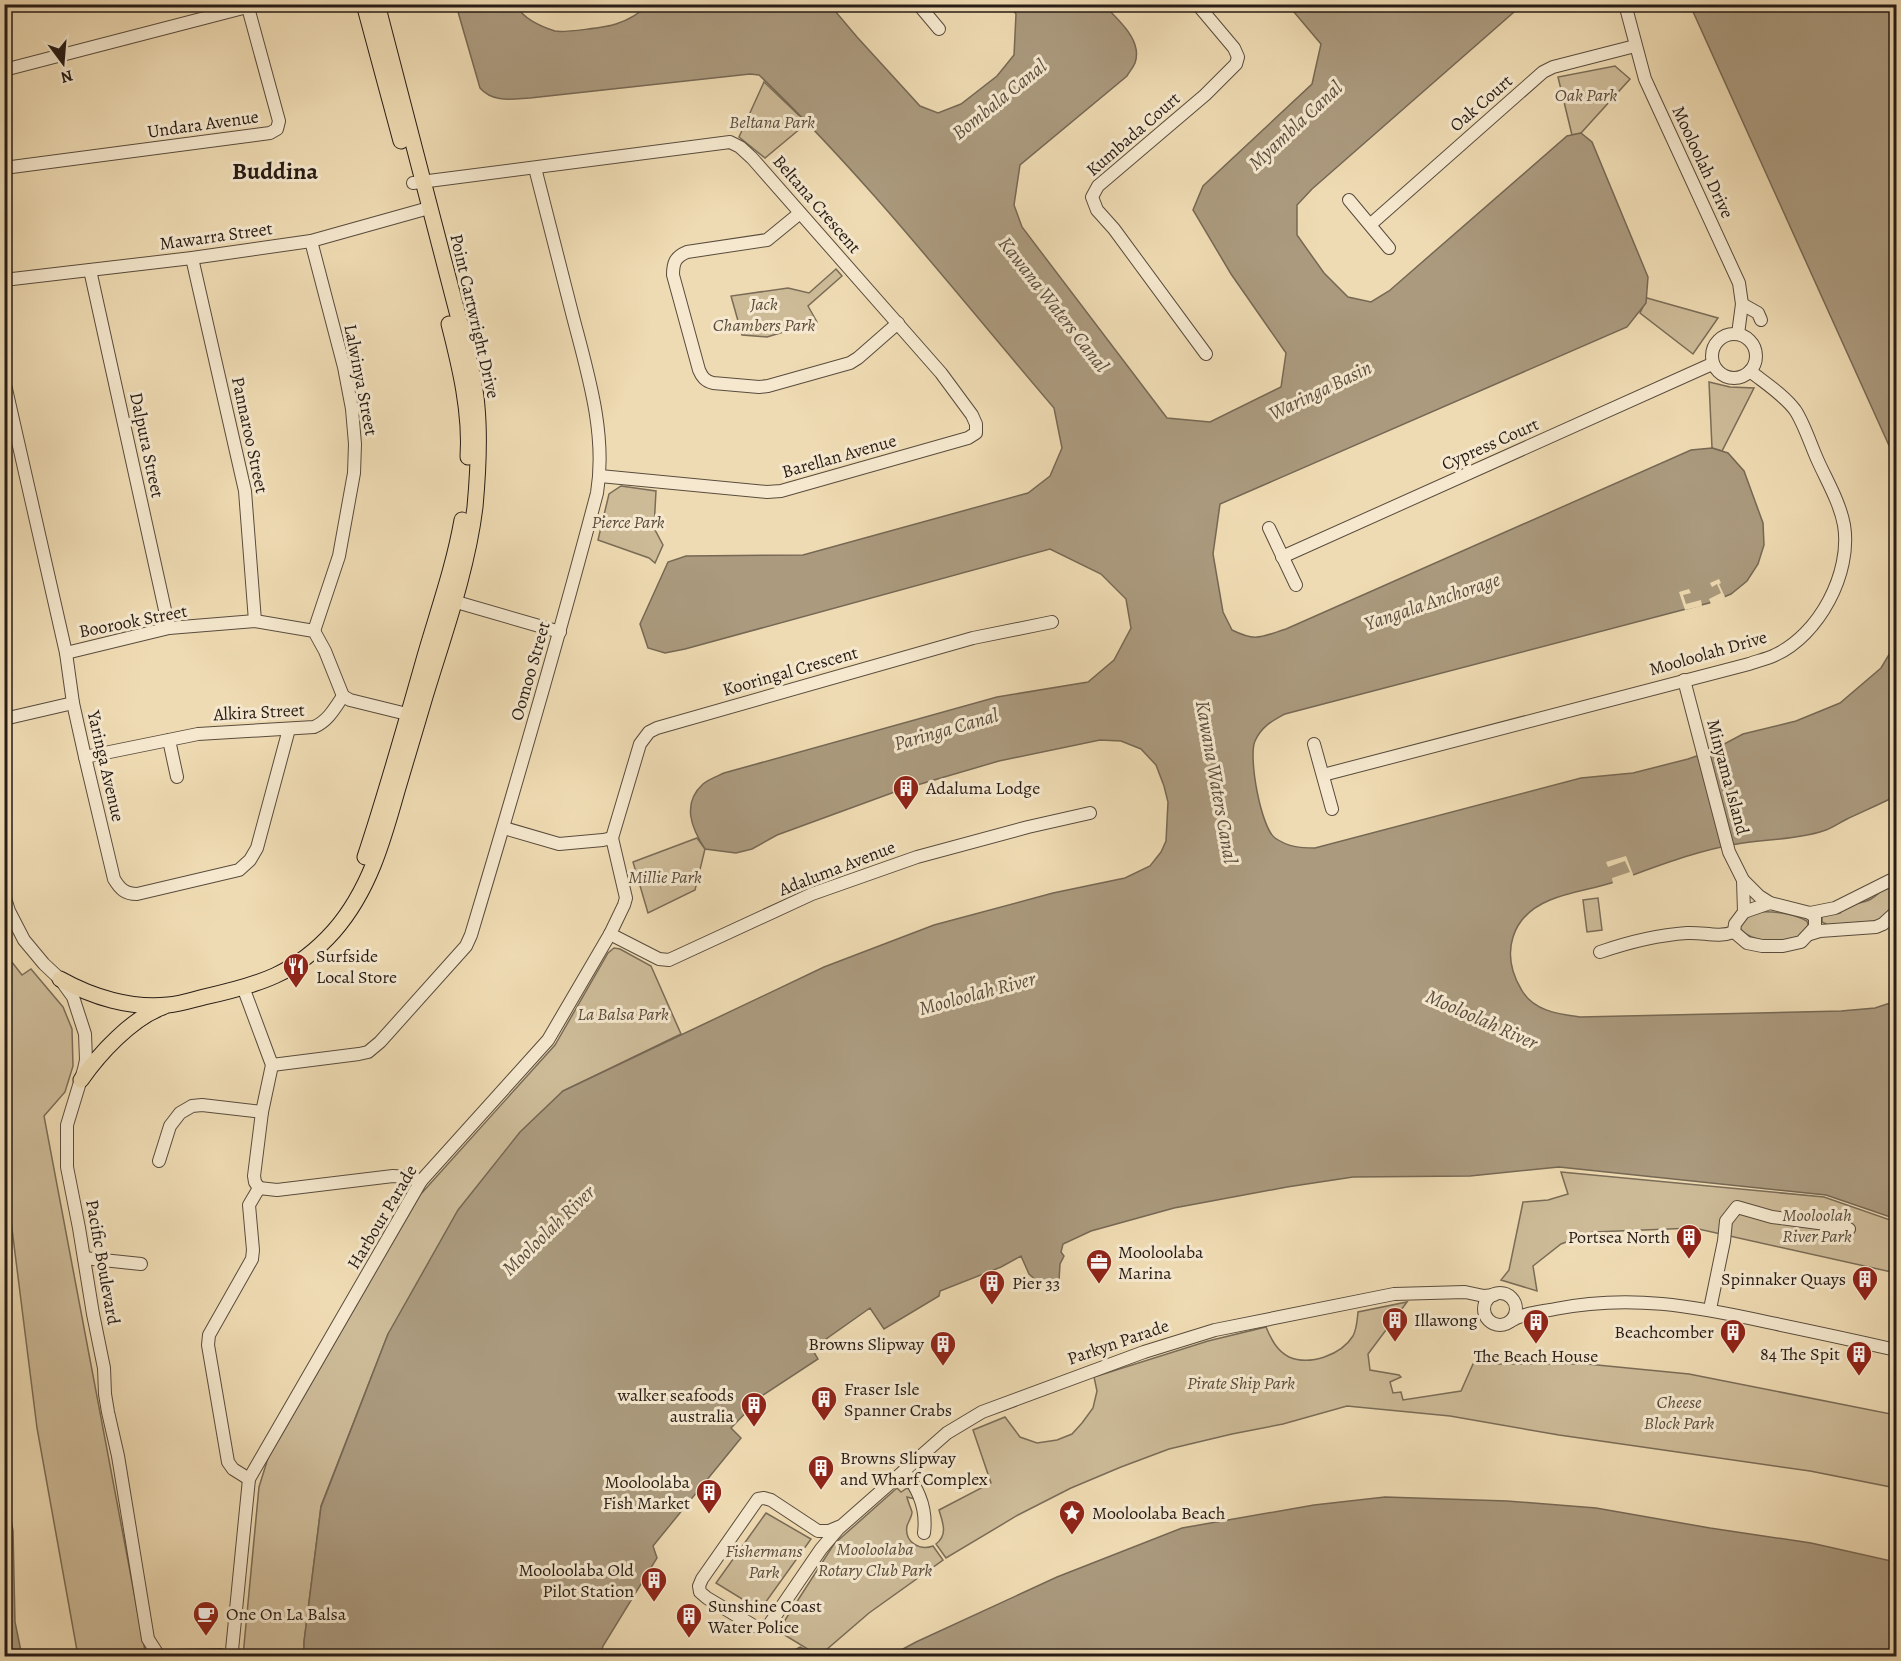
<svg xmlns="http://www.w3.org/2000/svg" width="1901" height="1661" viewBox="0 0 1901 1661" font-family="Alegreya,serif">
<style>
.green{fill:#cdbb98;stroke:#7a6c57;stroke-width:1.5}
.water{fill:#ab9a7e;stroke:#766854;stroke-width:1.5}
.pier{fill:#efdbb3}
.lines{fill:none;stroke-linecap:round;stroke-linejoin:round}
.minor-casing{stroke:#594c3d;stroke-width:14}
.major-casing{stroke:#271c16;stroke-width:17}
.minor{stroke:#f5e8ce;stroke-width:12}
.major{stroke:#efdbb3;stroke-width:15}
.labels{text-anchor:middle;stroke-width:6;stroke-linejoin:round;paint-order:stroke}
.park-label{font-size:18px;font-style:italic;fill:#594c3d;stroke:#f5e8ce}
.street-label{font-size:18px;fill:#271c16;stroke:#f5e8ce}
.poi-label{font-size:18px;fill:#271c16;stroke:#f5e8ce;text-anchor:start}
.water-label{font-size:20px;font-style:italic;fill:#5c4e40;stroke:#f5e8ce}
.district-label{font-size:24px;font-weight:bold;fill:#271c16;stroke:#f5e8ce}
</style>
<rect width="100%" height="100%" fill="#efdbb3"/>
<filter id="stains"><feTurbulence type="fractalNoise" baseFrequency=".00333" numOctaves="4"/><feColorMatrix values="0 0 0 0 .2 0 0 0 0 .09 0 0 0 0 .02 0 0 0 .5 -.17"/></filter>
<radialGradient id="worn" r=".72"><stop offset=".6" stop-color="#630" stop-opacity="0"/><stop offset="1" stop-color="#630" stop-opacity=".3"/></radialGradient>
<g class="green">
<polygon points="1615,66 1630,79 1581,133 1572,135 1558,77"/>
<polygon points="764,82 807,123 765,158 739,137"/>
<polygon points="836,269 842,276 808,306 817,322 767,337 742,335 731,296 788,288 809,293"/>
<polygon points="1647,298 1718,318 1693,354 1640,313"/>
<polygon points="1709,382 1730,387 1754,388 1722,451 1712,448"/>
<polygon points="621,486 656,491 654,528 663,545 655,563 649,558 598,540 609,494"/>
<polygon points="697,838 705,849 695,890 648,913 633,862"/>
<path d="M 1891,887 L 1896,896 L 1895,908 L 1877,921 L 1828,925 L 1822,922 L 1822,915 L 1840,913 C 1848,902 1860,905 1871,899 C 1880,894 1879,889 1891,887 Z"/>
<polygon points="1598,898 1602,930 1587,932 1583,900"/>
<path d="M 1756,912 C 1773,911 1792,913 1807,921 L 1809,928 C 1808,929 1805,934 1803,935 C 1789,945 1750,943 1740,928 L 1744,918 Z"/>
<polygon points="614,948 620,949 651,966 681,1034 563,1091 388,1334 321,1506 304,1642 304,1656 243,1656 259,1487 268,1458 420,1195 555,1045 608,953"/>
<polygon points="4,952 22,975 31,969 63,1007 72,1029 73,1066 65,1092 44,1116 146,1656 78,1656 37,1428 11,1221 9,1176 4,1134"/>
<polygon points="1561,1172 1824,1197 1896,1222 1896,1273 1694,1228 1593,1232 1561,1244 1533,1266 1537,1291 1501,1280 1509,1270 1523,1202 1548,1200 1568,1194"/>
<path d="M 1407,1302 L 1368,1354 L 1370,1370 L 1399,1375 L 1401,1377 L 1390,1382 L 1393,1393 L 1401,1392 L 1403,1400 L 1461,1391 L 1473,1364 L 1587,1364 L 1689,1374 L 1896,1415 L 1896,1488 L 1810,1471 L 1559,1435 L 1450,1416 L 1347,1406 L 1283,1424 L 1232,1434 L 1169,1449 L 1121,1467 L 1071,1488 L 1018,1515 L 946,1558 L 936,1544 C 948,1535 943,1523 939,1510 L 991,1483 L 973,1430 L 1005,1417 L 1020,1437 L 1037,1443 L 1057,1440 L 1072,1434 L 1082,1423 L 1093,1408 L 1097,1391 L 1094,1377 L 1208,1341 L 1266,1327 C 1271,1339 1277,1351 1289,1357 C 1310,1366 1341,1355 1353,1336 C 1357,1328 1357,1321 1358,1312 Z"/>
<path d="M 897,1488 L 901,1492 L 907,1488 L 909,1489 L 915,1499 L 907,1497 C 908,1502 911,1508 912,1512 C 912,1517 908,1522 907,1526 C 904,1542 920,1551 933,1546 L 943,1560 L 869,1613 L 819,1656 L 778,1631 L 834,1544 Z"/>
<polygon points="766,1513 811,1539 760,1610 716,1583"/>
<polygon points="800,1647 817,1656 783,1656"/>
</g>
<g class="water">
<polygon points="1872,4 1878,8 1896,9 1896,461 1690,5"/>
<path d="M 456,5 L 517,5 C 521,18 542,27 555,31 C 563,33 608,27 616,24 C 628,20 640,13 648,5 L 830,5 L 857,37 L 920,106 L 938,113 L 961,104 L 997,76 L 1014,55 L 1016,14 L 1009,5 L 1104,5 C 1118,20 1143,40 1135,63 C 1133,68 1129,72 1127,76 L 1020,165 L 1014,205 L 1022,227 L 1167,418 L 1210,422 L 1281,387 L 1286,353 L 1231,274 L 1193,210 L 1203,186 L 1312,84 L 1321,44 L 1288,5 L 1522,5 L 1312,189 L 1297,205 L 1297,235 L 1324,273 L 1348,297 L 1371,302 L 1389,291 L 1567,136 L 1581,133 L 1592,142 L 1648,277 L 1646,303 L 1627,327 L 1220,504 L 1213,554 L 1223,612 L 1232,630 C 1256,642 1261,637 1286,629 L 1691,450 L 1712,448 L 1728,453 L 1744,471 L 1763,523 L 1764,545 L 1758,564 L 1747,581 L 1731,594 L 1709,603 L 1285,714 C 1272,721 1262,726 1255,741 C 1248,757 1261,828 1275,838 C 1288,847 1300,848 1315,848 L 1581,778 L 1633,773 L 1688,759 L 1711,751 L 1743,734 L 1796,721 L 1840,703 L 1881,668 L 1896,643 L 1896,796 C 1880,804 1864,811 1847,819 C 1839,823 1831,829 1823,831 C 1796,840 1765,839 1737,844 C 1694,851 1653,868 1611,883 C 1592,889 1569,892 1550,900 C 1511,916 1500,953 1521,989 C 1533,1011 1558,1014 1580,1017 L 1841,1011 L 1875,1008 L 1896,1001 L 1896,1219 L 1826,1195 L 1559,1167 L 1470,1176 L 1353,1177 L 1287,1187 L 1174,1208 L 1091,1231 L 1063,1244 L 1061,1252 L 1064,1256 L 1060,1264 L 1059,1281 L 1050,1283 L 1039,1283 L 1029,1274 L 1021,1256 L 1001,1267 L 940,1291 L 939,1296 L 884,1329 L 870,1308 L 812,1349 L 818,1359 L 763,1395 L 731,1428 L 741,1438 L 653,1546 L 657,1558 L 603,1646 L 600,1656 L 304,1656 L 304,1642 L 321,1507 L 388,1334 L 458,1210 L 520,1132 L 563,1091 L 824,967 L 934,925 L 1053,893 L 1125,878 L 1150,866 L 1161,852 L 1166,841 L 1168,802 L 1164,786 L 1156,765 L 1141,749 L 1121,741 L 1100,740 L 999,761 L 900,790 L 777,835 L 752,849 L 736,853 L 705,849 C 692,829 681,804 703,784 C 709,779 718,776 724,773 L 997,697 L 1088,682 L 1114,660 L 1131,628 L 1126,599 L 1101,574 L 1050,549 L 685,649 L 665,653 L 648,648 L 640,624 L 668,562 L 686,556 L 803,555 L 1028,493 L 1050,476 L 1062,448 L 1054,408 C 958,296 866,177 759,75 L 750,74 L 530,98 C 512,99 493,103 480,88 Z"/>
<polygon points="4,1478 13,1531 15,1622 22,1656 5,1656"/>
<polygon points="1385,1497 1507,1501 1596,1508 1710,1528 1811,1543 1896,1562 1896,1656 890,1656 916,1642 1057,1577 1182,1528 1314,1505"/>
</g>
<g class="pier">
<polygon points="1719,579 1721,583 1719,584 1725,597 1724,600 1711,604 1709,599 1721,593 1717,584 1712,587 1710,583"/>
<polygon points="1689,589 1691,593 1683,595 1686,604 1701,600 1702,606 1685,610 1679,592"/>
<polygon points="1626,856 1634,877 1613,884 1612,878 1630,872 1625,861 1608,867 1606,862"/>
</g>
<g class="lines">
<g class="minor-casing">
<g id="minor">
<polyline points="918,4 939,29"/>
<polyline points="1197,4 1234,48 1238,57 1236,64 1205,95 1098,186 1092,197 1097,210 1114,229 1206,354"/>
<polyline points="1625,4 1645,79 1739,283 1742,304 1738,334"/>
<polyline points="4,70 247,7"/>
<polyline points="4,168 270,133 277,129 279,121 247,4"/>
<polyline points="413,183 730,142 740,147 752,158 941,373 972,415 976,424 976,433 968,438 781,491 767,492 600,476"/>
<polyline points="1349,200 1389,248"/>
<path d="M 800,213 L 767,240 L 687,252 C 675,257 673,263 673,275 L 699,370 C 702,377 705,381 713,383 L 759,387 L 768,386 L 850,363 L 858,358 L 898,323"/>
<polyline points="1371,224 1543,72 1553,67 1635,46"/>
<polyline points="311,241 344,367 352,409 355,444 354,473 339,556 314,631"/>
<polyline points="192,258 245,491 255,621"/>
<polyline points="90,270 169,628"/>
<polyline points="4,280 192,258 311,241 429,208"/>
<polyline points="1742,304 1758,313 1761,320"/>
<circle cx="1734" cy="356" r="22"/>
<path d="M 4,380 L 66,653 L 73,703 L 85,757 L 114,879 C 120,889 125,894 137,894 L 239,870 L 250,860 L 257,848 L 289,729"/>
<polyline points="1269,528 1296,585"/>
<polyline points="1282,557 1712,364"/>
<polyline points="446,599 560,632"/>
<polyline points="66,653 169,628 255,621 314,631 325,651 343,696"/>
<polyline points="1684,680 1729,852 1743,880 1759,896 1770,903 1810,913 1835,908 1891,880 1896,883"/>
<polyline points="343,696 350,700 415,716"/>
<polyline points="4,719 73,703"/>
<polyline points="169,740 177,777"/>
<polyline points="1314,744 1332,809"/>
<path d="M 85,757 L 198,734 L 314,727 C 328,721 335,708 343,696"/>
<path d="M 1323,775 L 1749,664 C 1757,661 1767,659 1775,655 C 1819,635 1852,573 1844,525 C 1840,503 1827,481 1818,461 C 1811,446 1804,423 1795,410 C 1784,395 1765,383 1750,371"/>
<polyline points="504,828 559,844 603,840 612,838"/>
<polyline points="612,838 640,744 649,732 657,728 973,638 1052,622"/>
<polyline points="4,895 9,911 24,940 44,964 60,979 73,997 85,1034 86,1060 84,1069 67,1125 67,1167 79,1228 93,1314 104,1368 105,1394 108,1412 118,1456 148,1639 159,1656"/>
<polyline points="1744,912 1770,903"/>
<polyline points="1734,932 1747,943 1762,946 1783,946 1801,942 1815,927 1815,917 1810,913"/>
<polyline points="1734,932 1735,924 1744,912 1743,880"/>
<polyline points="610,934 659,959 669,960 812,894 917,857 1028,827 1090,813"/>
<polyline points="1810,934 1820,931 1876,927 1883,924 1896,912"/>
<path d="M 1600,952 C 1629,942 1657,935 1687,933 C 1704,932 1718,938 1734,932"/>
<polyline points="243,987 272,1065 262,1112 254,1176 255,1182 259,1188 249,1205 253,1250 252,1259 209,1335 208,1345 228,1462 233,1469 249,1479"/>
<path d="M 272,1065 L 359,1054 L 368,1052 L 380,1042 L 466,946 L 471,935 C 515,788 558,641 597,493 C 607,433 587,371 572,313 C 560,265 547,216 535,168"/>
<polyline points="159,1161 170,1126 180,1113 192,1106 202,1105 262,1112"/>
<polyline points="259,1188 277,1190 393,1176 408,1177 421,1181"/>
<polyline points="84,1258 141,1264"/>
<circle cx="1500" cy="1309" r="16"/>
<polyline points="1710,1309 1724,1241 1726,1221 1737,1207 1772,1217 1841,1226 1849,1229"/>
<path d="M 1511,1321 C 1523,1313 1541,1312 1555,1309 C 1630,1294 1694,1306 1767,1322 C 1810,1331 1853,1340 1896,1350"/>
<path d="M 904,1471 C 919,1489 927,1510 924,1533"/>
<polyline points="841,1526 829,1531 818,1531 771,1500 764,1498 758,1499 702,1579 699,1586 700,1592 707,1598 754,1626 761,1627 769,1625 821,1549 838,1529 947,1433 982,1412 1144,1352 1215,1330 1394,1294 1465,1292 1484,1296 1494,1295"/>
<polyline points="232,1650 249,1479 421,1181 548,1040 610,934 624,905 626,898 612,838"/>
<polyline points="175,1656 221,1655"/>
</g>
</g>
<g class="major-casing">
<g id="major">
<polyline points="364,4 401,141"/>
<path d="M 449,324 C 460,367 471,413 468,457"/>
<path d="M 365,857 C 387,791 406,723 425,656 C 438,611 454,566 462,520"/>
<path d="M 60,979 C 92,997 131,1009 168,1005 C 180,1004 192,1000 204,997 C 258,985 296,974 334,931 C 369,891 383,841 397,791 C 406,761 415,730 424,700 C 443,637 467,572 475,507 C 478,474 480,440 477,407 C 476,389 471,371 468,354 L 377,4"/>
<path d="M 81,1080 C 99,1054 132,1018 163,1007"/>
</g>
</g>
<use href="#minor" class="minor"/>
<use href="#major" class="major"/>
</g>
<defs>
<g id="building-pin" transform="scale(1.35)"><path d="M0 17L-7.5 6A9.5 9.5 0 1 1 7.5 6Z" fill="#8f2418" stroke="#f5e8ce"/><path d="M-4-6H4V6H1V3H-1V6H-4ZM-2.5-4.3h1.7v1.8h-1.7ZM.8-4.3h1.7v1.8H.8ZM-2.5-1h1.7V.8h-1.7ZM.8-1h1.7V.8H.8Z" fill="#fff"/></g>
<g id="restaurant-pin" transform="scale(1.35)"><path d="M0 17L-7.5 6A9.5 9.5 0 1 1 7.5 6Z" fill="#8f2418" stroke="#f5e8ce"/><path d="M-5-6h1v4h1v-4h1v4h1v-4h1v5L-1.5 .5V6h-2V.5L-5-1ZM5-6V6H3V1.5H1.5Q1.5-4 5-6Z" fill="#fff"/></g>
<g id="office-pin" transform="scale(1.35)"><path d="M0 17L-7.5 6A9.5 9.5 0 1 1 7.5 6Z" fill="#8f2418" stroke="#f5e8ce"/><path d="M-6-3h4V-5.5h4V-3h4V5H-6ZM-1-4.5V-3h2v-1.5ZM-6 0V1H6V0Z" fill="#fff"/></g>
<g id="sight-pin" transform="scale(1.35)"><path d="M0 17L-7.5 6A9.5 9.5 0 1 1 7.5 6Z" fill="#8f2418" stroke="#f5e8ce"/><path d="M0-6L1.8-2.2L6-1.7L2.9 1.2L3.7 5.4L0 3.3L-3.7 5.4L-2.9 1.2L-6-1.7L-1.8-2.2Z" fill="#fff"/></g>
<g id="cafe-pin" transform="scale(1.35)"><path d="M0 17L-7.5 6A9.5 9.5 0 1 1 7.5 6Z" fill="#8f2418" stroke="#f5e8ce"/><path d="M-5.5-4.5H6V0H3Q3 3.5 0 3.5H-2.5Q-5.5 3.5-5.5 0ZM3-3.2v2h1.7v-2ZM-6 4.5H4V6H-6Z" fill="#fff"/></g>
</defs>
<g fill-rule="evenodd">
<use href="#building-pin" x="906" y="788"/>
<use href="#restaurant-pin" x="296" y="966"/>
<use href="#building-pin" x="1689" y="1237"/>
<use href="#office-pin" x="1099" y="1262"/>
<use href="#building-pin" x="1865" y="1279"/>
<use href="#building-pin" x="992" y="1283"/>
<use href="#building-pin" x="1395" y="1320"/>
<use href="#building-pin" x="1536" y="1322"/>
<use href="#building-pin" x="1733" y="1332"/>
<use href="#building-pin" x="943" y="1344"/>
<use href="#building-pin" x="1859" y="1354"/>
<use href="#building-pin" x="824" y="1399"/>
<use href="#building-pin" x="754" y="1405"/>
<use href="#building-pin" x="821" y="1468"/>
<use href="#building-pin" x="709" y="1492"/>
<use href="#sight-pin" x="1072" y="1513"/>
<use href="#building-pin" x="654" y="1580"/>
<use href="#cafe-pin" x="206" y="1614"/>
<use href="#building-pin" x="689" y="1616"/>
</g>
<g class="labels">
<g class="park-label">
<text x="1586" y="101">Oak Park</text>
<text x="772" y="128">Beltana Park</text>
<text x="764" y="310">Jack<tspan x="764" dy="21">Chambers Park</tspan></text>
<text x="628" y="528">Pierce Park</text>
<text x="665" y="883">Millie Park</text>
<text x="623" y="1020">La Balsa Park</text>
<text x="1817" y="1221">Mooloolah<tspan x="1817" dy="21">River Park</tspan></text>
<text x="1241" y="1389">Pirate Ship Park</text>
<text x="1679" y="1408">Cheese<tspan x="1679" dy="21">Block Park</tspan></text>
<text x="875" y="1555">Mooloolaba<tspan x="875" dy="21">Rotary Club Park</tspan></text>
<text x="764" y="1557">Fishermans<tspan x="764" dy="21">Park</tspan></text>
</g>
<g class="street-label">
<text transform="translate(1481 103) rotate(-41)" y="6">Oak Court</text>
<text transform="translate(203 124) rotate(-8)" y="6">Undara Avenue</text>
<text transform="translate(1133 134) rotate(-41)" y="6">Kumbada Court</text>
<text transform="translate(1703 162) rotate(65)" y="6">Mooloolah Drive</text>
<text transform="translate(817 204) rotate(49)" y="6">Beltana Crescent</text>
<text transform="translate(216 236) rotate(-8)" y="6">Mawarra Street</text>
<text transform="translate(475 316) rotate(77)" y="6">Point Cartwright Drive</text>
<text transform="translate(361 380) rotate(79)" y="6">Lalwinya Street</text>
<text transform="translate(250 435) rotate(78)" y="6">Pannaroo Street</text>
<text transform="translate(1490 444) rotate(-24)" y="6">Cypress Court</text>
<text transform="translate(147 445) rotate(78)" y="6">Dalpura Street</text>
<text transform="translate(839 456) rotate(-16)" y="6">Barellan Avenue</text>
<text transform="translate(133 621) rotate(-11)" y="6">Boorook Street</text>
<text transform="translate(1708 653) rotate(-16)" y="6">Mooloolah Drive</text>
<text transform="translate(530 671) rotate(-74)" y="6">Oomoo Street</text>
<text transform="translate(790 671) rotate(-16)" y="6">Kooringal Crescent</text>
<text transform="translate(259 712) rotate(-3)" y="6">Alkira Street</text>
<text transform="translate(106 766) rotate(77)" y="6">Yaringa Avenue</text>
<text transform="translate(1728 777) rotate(75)" y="6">Minyama Island</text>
<text transform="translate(837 868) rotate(-21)" y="6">Adaluma Avenue</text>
<text transform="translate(382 1217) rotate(-59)" y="6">Harbour Parade</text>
<text transform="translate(103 1262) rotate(80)" y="6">Pacific Boulevard</text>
<text transform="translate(1118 1342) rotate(-19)" y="6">Parkyn Parade</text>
</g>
<g class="poi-label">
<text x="926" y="794">Adaluma Lodge</text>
<text x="316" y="962">Surfside<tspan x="316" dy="21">Local Store</tspan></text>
<text x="1670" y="1243" text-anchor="end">Portsea North</text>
<text x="1118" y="1258">Mooloolaba<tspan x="1118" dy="21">Marina</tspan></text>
<text x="1846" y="1285" text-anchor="end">Spinnaker Quays</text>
<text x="1012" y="1289">Pier 33</text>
<text x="1414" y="1326">Illawong</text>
<text x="1714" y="1338" text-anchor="end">Beachcomber</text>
<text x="924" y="1350" text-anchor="end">Browns Slipway</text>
<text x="1840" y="1360" text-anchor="end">84 The Spit</text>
<text x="1536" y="1362" text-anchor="middle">The Beach House</text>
<text x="844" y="1395">Fraser Isle<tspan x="844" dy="21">Spanner Crabs</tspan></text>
<text x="734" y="1401" text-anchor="end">walker seafoods<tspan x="734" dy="21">australia</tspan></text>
<text x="840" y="1464">Browns Slipway<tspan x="840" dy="21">and Wharf Complex</tspan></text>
<text x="690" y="1488" text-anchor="end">Mooloolaba<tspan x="690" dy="21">Fish Market</tspan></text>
<text x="1092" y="1519">Mooloolaba Beach</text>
<text x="634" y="1576" text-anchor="end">Mooloolaba Old<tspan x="634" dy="21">Pilot Station</tspan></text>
<text x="708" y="1612">Sunshine Coast<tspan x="708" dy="21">Water Police</tspan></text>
<text x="226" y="1620">One On La Balsa</text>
</g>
<g class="water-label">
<text transform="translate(999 99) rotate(-39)" y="7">Bombala Canal</text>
<text transform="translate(1295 125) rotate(-43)" y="7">Myambla Canal</text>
<text transform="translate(1054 304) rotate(52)" y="7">Kawana Waters Canal</text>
<text transform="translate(1320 390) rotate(-26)" y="7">Waringa Basin</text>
<text transform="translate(1432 601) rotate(-19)" y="7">Yangala Anchorage</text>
<text transform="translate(946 729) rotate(-16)" y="7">Paringa Canal</text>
<text transform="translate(1217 782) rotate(80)" y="7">Kawana Waters Canal</text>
<text transform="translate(977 993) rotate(-15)" y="7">Mooloolah River</text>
<text transform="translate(1482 1019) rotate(24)" y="7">Mooloolah River</text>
<text transform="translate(548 1230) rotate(-44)" y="7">Mooloolah River</text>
</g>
<g class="district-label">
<text x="275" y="179">Buddina</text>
</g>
</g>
<rect width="1901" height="1661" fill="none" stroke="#efdbb3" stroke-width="24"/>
<rect x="6" y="6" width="1889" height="1649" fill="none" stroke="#271c16" stroke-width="3"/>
<rect x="12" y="12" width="1877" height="1637" fill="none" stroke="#271c16" stroke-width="1.5"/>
<g transform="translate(63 63) rotate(164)" stroke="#f5e8ce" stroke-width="4.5" paint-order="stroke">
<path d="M0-4.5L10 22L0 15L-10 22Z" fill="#271c16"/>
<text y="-9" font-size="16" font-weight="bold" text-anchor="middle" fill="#271c16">N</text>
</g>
<rect width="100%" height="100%" filter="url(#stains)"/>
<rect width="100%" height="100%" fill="url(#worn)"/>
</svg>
